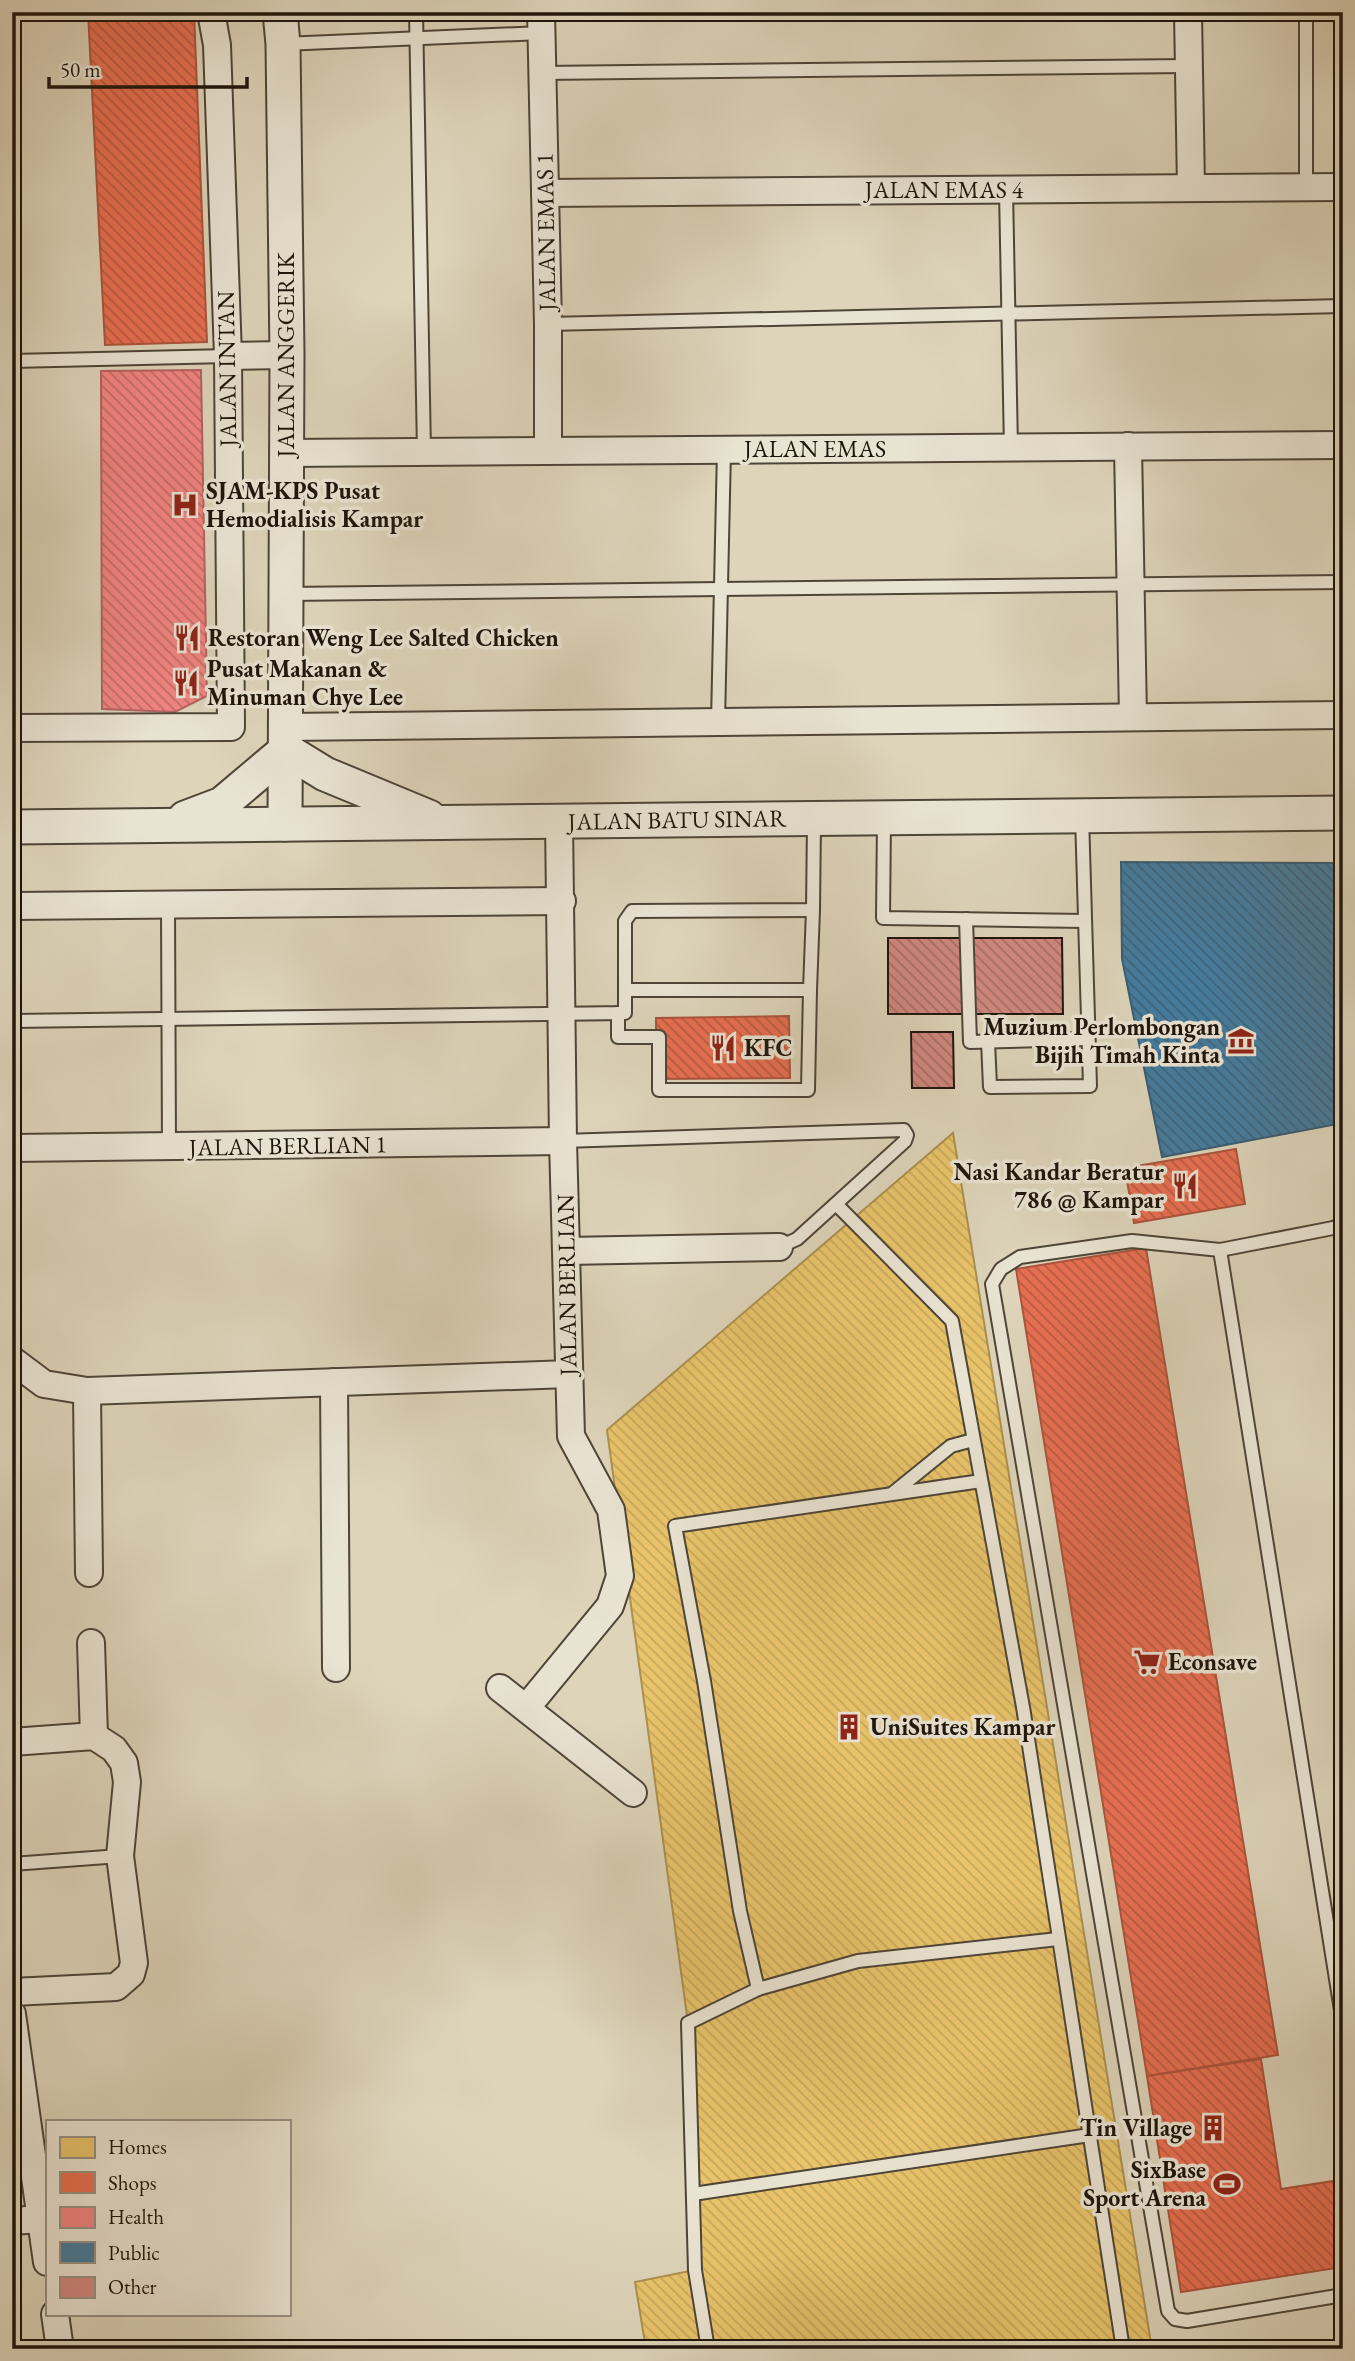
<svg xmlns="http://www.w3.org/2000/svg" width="1355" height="2361" viewBox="0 0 1355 2361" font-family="'EB Garamond',serif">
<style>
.homes{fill:url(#homes-back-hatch);stroke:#ac904e;stroke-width:2}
.shops{fill:url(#shops-back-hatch);stroke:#ab543c;stroke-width:2}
.health{fill:url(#health-back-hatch);stroke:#b2635f;stroke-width:2}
.public{fill:url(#public-back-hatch);stroke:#395c72;stroke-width:2}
.building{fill:url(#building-back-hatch);stroke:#1e150c;stroke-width:2}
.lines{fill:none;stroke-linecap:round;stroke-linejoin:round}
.service-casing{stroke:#4e4538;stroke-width:16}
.minor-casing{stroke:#4e4538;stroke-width:30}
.tertiary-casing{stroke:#4e4538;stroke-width:37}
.service{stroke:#e9e3d2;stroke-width:12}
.minor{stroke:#e9e3d2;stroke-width:26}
.tertiary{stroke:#e9e3d2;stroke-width:33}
.labels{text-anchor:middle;stroke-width:7;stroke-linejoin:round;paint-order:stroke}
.street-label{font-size:24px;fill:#1e150c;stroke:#e9e3d2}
.poi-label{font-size:24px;font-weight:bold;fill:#1e150c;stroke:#e9e3d2;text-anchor:start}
</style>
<defs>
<pattern id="homes-back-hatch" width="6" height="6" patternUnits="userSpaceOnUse" patternTransform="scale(1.75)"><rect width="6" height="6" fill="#e9c46a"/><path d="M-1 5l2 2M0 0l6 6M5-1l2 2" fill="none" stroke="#c7a85b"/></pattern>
<pattern id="shops-back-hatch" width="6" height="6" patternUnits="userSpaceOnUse" patternTransform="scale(1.75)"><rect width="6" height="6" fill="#e76f51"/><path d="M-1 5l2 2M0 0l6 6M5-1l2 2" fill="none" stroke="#bb5a42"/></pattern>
<pattern id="health-back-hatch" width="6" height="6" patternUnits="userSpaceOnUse" patternTransform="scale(1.75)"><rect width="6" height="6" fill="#f28482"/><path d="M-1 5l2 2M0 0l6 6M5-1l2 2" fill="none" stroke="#c36b69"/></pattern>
<pattern id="public-back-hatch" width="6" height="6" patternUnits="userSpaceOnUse" patternTransform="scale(1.75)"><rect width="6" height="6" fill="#457b9d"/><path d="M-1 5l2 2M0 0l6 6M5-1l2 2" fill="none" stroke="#39647e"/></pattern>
<pattern id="building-back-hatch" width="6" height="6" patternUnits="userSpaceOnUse" patternTransform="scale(1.75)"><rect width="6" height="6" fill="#d08880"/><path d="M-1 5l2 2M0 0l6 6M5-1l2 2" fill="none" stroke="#a86e67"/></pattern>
</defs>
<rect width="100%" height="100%" fill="#ddd4ba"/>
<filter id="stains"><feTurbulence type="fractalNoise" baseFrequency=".00286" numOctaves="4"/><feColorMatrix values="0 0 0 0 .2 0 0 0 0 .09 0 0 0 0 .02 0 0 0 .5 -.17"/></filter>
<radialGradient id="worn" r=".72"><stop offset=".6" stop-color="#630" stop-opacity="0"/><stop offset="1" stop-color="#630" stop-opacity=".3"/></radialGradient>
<polygon class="homes" points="953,1133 1152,2349 646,2349 635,2282 695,2270 688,2023 607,1430"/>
<g class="shops">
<polygon points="88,12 194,12 207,342 105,345"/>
<polygon points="789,1016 790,1078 656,1079 656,1018"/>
<polygon points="1236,1149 1245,1204 1134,1223 1125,1168"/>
<polygon points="1146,1248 1278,2055 1147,2076 1016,1269"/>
<polygon points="1261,2059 1281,2189 1340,2180 1343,2199 1343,2267 1181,2292 1147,2076"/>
</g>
<polygon class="health" points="201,370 207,696 175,712 102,709 101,371"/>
<polygon class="public" points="1121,862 1337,863 1343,868 1343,1123 1162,1157 1122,959"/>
<g class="building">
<polygon points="888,938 1062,938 1063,1014 888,1014"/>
<polygon points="911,1032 953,1032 954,1088 912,1088"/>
</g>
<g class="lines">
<g class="service-casing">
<g id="service">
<polyline points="416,12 424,452"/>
<polyline points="283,44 542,33"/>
<polyline points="542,73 1189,66"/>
<polyline points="1306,188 1306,12"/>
<polyline points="1006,190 1011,448"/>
<polyline points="548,324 1343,306"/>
<polyline points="12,361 228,356"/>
<polyline points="286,594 1343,582"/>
<polyline points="718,722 724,450"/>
<polyline points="884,819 883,918 1085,921"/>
<polyline points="168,904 169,1148"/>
<polyline points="966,919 970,1042 1088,1039"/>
<polyline points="625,990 810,990 813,910"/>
<polyline points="618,1013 618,1037 659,1037 659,1090 808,1090 810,990"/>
<polyline points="12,1021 625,1013 625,921 632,911 813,910 814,821"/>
<polyline points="988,1041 990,1087 1090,1086 1082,816"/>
<polyline points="563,1141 904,1130 907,1135 905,1141 797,1239 779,1247"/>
<polyline points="836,1204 952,1321 1023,1707 1123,2349"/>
<polyline points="1343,1224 1333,1228 1220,1250 1132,1241 1020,1257 1001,1269 992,1284 1168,2311 1175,2319 1187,2321 1343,2295"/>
<polyline points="1220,1250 1343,2023"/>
<polyline points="893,1493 951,1446 973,1440"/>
<polyline points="12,1864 120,1856"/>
<polyline points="758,1989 858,1961 1058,1939"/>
<polyline points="693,2194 1090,2135"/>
<polyline points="708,2349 695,2270 688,2023 758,1989 740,1911 704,1681 675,1526 981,1481"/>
<polyline points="1332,2349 1343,2347"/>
</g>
</g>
<g class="minor-casing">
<g id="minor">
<polyline points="541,12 548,324 548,451"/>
<polyline points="1188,12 1191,188"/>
<polyline points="545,193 1343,187"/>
<polyline points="228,356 287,355"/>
<polyline points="1128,446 1133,717"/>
<polyline points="287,453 1343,445"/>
<polyline points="286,727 1343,715"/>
<polyline points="12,728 231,727 228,356 217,45 211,12"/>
<polyline points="12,906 562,901"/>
<polyline points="12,1148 563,1141"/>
<polyline points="567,1251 779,1247"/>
<polyline points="12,1360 44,1384 87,1391 569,1374"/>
<polyline points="334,1382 336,1668"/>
<polyline points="87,1391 89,1573"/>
<polyline points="91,1643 94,1736"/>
<polyline points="500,1688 633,1793"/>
<polyline points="527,1707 610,1606 620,1576 611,1510 571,1436 563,1141 559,821"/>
<polyline points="12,1742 94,1736 114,1749 124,1763 127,1782 120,1856 134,1963 131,1974 116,1987 12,1992"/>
<polyline points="12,2014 47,2262"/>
<polyline points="12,2221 41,2219"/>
<polyline points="55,2314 60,2349"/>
</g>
</g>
<g class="tertiary-casing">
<g id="tertiary">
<polyline points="280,12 283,44 287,355 285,824"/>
<polyline points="286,750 325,774 429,817"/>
<polyline points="185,818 222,804 286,750"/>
<polyline points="12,827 1343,813"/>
</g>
</g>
<use href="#service" class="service"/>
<use href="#minor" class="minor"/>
<use href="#tertiary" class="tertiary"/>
</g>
<defs>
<g id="hospital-bare" transform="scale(2.1)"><path d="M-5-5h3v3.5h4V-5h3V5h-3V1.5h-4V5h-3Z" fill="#8f2418" stroke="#e9e3d2" stroke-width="2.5" paint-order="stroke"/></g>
<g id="restaurant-bare" transform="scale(2.1)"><path d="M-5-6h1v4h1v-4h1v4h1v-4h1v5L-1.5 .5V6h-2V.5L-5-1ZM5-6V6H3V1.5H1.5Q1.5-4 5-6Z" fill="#8f2418" stroke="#e9e3d2" stroke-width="2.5" paint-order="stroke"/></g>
<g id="museum-bare" transform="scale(2.1)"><path d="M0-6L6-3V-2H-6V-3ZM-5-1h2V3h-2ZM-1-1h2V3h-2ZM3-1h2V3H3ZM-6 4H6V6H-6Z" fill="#8f2418" stroke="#e9e3d2" stroke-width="2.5" paint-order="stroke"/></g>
<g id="supermarket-bare" transform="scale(2.1)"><path d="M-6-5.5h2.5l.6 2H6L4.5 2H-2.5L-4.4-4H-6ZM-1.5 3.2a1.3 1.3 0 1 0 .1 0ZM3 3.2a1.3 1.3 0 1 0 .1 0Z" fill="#8f2418" stroke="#e9e3d2" stroke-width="2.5" paint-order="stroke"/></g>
<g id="building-bare" transform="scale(2.1)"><path d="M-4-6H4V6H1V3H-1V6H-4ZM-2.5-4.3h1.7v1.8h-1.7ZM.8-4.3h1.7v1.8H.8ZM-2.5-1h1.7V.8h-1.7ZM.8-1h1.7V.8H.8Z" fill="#8f2418" stroke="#e9e3d2" stroke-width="2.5" paint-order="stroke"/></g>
<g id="stadium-bare" transform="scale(2.1)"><path d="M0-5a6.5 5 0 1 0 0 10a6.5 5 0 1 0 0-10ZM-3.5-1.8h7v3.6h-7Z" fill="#8f2418" stroke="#e9e3d2" stroke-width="2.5" paint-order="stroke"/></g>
</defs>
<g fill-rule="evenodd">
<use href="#hospital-bare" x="185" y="505"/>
<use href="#restaurant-bare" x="187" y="638"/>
<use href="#restaurant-bare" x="186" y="683"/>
<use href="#museum-bare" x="1241" y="1041"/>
<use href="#restaurant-bare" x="723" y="1048"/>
<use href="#restaurant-bare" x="1185" y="1186"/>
<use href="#supermarket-bare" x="1147" y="1662"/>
<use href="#building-bare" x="849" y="1727"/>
<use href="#building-bare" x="1213" y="2128"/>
<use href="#stadium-bare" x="1227" y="2184"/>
</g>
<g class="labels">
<g class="street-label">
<text x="944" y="198">JALAN EMAS 4</text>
<text transform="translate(546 232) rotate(-91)" y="8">JALAN EMAS 1</text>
<text transform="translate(286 355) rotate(-90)" y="8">JALAN ANGGERIK</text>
<text transform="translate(227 369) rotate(-91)" y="8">JALAN INTAN</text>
<text x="815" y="457">JALAN EMAS</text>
<text transform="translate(677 820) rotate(-1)" y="8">JALAN BATU SINAR</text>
<text transform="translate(288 1146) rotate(-1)" y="8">JALAN BERLIAN 1</text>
<text transform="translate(567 1285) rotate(-91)" y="8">JALAN BERLIAN</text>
</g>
<g class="poi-label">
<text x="206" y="499">SJAM-KPS Pusat<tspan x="206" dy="28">Hemodialisis Kampar</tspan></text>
<text x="208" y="646">Restoran Weng Lee Salted Chicken</text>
<text x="207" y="677">Pusat Makanan &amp;<tspan x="207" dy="28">Minuman Chye Lee</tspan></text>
<text x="1220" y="1035" text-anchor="end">Muzium Perlombongan<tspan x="1220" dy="28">Bijih Timah Kinta</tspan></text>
<text x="744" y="1056">KFC</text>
<text x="1164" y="1180" text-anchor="end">Nasi Kandar Beratur<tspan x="1164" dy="28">786 @ Kampar</tspan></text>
<text x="1168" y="1670">Econsave</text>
<text x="870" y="1735">UniSuites Kampar</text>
<text x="1192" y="2136" text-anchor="end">Tin Village</text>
<text x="1206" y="2178" text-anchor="end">SixBase<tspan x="1206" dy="28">Sport Arena</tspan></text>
</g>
</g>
<rect width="1355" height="2361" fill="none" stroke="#ddd4ba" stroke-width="42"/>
<rect x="14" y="14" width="1327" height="2333" fill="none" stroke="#1e150c" stroke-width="3.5"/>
<rect x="21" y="21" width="1313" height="2319" fill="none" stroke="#1e150c" stroke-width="2"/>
<rect x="46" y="2120" width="245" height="196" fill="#e9e3d2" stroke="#989183" stroke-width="2"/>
<rect x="60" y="2137" width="35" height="21" fill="#e9c46a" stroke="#989183" stroke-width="2"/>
<text x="108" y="2154" font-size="21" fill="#1e150c">Homes</text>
<rect x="60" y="2172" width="35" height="21" fill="#e76f51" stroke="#989183" stroke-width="2"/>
<text x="108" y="2190" font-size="21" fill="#1e150c">Shops</text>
<rect x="60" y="2207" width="35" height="21" fill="#f28482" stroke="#989183" stroke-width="2"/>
<text x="108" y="2224" font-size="21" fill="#1e150c">Health</text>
<rect x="60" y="2242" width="35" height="21" fill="#457b9d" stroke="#989183" stroke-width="2"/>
<text x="108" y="2260" font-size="21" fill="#1e150c">Public</text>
<rect x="60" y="2277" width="35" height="21" fill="#d08880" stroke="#989183" stroke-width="2"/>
<text x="108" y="2294" font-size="21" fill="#1e150c">Other</text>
<path d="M49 77v10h198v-10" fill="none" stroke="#1e150c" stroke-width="3.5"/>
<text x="60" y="77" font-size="21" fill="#1e150c" stroke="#e9e3d2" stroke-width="5" paint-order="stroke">50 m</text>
<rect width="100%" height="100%" filter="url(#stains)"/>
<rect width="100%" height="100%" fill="url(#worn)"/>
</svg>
